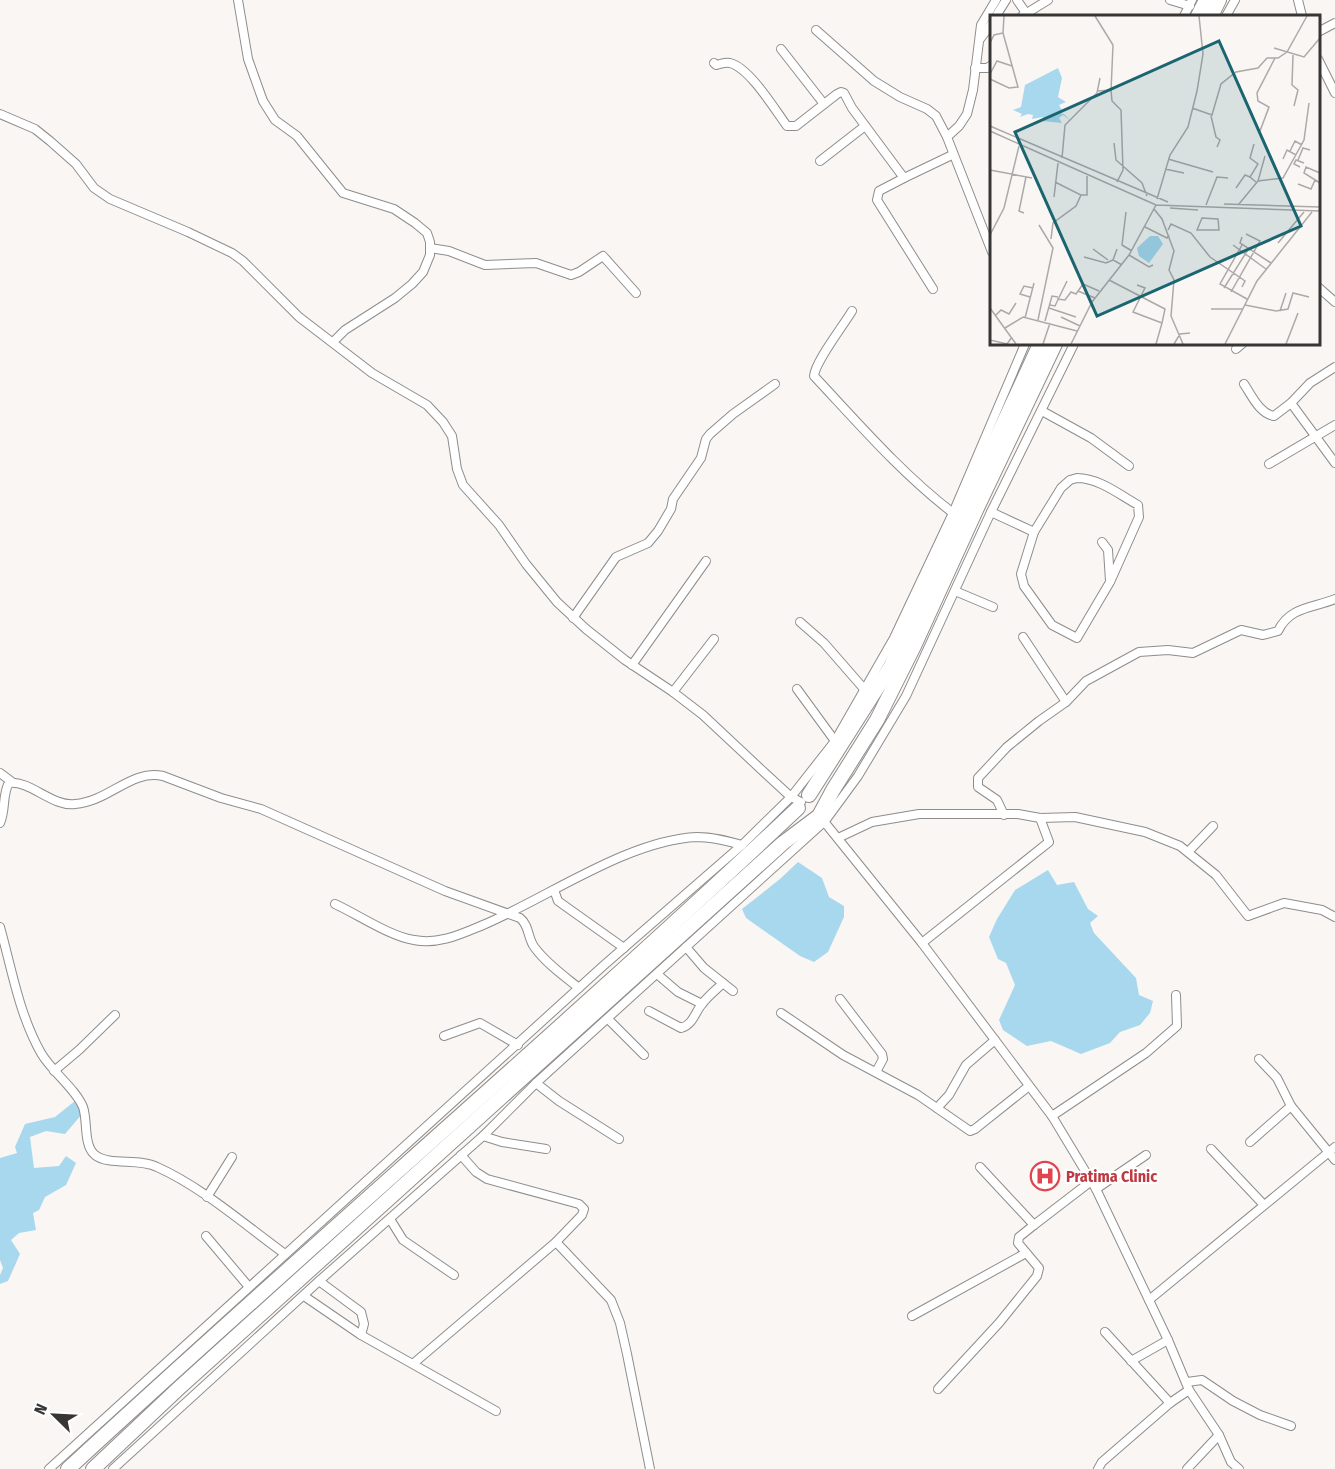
<svg xmlns="http://www.w3.org/2000/svg" width="1335" height="1469" viewBox="0 0 1335 1469" font-family="'Fira Sans Condensed',sans-serif">
<style>
.water{fill:#a8d8ee}
.lines{fill:none;stroke-linecap:round;stroke-linejoin:round}
.minor-casing{stroke:#908c8a;stroke-width:10}
.trunk-casing{stroke:#908c8a;stroke-width:16}
.minor{stroke:#fff;stroke-width:8}
.trunk{stroke:#fff;stroke-width:14}
.labels{text-anchor:middle;stroke-width:4.5;stroke-linejoin:round;paint-order:stroke}
.health-label{font-size:16px;font-weight:bold;fill:#be3a42;stroke:#fff;text-anchor:start}
.inset-road{fill:none;stroke:#aca9a8;stroke-width:1.5}
.view{fill:#1a6570;fill-opacity:0.15;stroke:#1a6570;stroke-width:3}
.inset-edge{fill:none;stroke:#373635;stroke-width:3}
</style>
<rect width="100%" height="100%" fill="#faf6f4"/>
<g class="water">
<polygon points="798,862 822,878 829,897 844,906 844,917 828,952 814,962 800,956 746,918 742,909 780,879"/>
<polygon points="1048,870 1057,885 1074,882 1088,909 1098,916 1090,923 1094,933 1136,978 1139,995 1153,1001 1150,1013 1140,1025 1120,1032 1110,1043 1081,1054 1051,1041 1027,1046 1003,1030 999,1020 1015,985 1006,963 998,959 989,937 997,919 1015,890"/>
<polygon points="75,1101 88,1107 65,1134 46,1131 30,1137 34,1168 59,1166 66,1156 76,1163 66,1185 45,1197 39,1210 33,1213 36,1230 19,1233 11,1240 20,1254 8,1281 0,1284 0,1275 3,1268 0,1260 0,1158 17,1153 15,1147 25,1124 55,1117"/>
</g>
<g class="lines">
<g class="minor-casing">
<g id="minor">
<polyline points="238,0 248,59 263,101 275,120 297,136 343,193 394,209 415,223 427,233 430,242 430,255 423,272 412,284 395,298 345,330 333,342"/>
<polyline points="1017,0 1026,13"/>
<polyline points="1170,0 1190,6"/>
<polyline points="1298,0 1302,16"/>
<polyline points="996,16 1006,0"/>
<polyline points="1022,16 1048,0"/>
<polyline points="1184,16 1192,0"/>
<polyline points="1226,16 1235,0"/>
<polyline points="816,30 874,81 900,97 927,109 936,116 947,137"/>
<polyline points="1318,32 1335,23"/>
<polyline points="980,39 992,23"/>
<polyline points="781,49 824,104"/>
<polyline points="1318,59 1335,93"/>
<path d="M 714,63 L 716,65 C 721,64 725,62 730,63 C 750,68 775,110 787,126 L 796,126 L 837,94 L 841,92 L 844,93 L 852,108 L 904,178 L 952,155"/>
<polyline points="975,68 987,68 992,65"/>
<polyline points="0,114 35,129 50,141 76,164 94,188 110,199 188,232 232,253 243,261 299,317 372,373 427,405 443,422 452,436 457,469 463,485 499,525 526,564 557,602 586,629 625,660 673,692 703,715 766,774 791,797 801,802"/>
<polyline points="820,161 865,126"/>
<polyline points="904,178 879,191 877,200 933,289"/>
<polyline points="430,248 449,251 485,265 536,263 571,275 579,272 603,256 636,293"/>
<polyline points="992,252 947,137 959,126 967,114 973,90 981,25 996,0"/>
<polyline points="1318,287 1335,302"/>
<path d="M 852,311 C 843,326 815,362 814,376 C 859,424 901,473 953,513"/>
<polyline points="1236,349 1242,344"/>
<path d="M 1244,384 C 1252,396 1260,414 1274,416 L 1291,403 L 1310,383 L 1335,367"/>
<polyline points="1291,403 1335,463"/>
<polyline points="1042,411 1091,438 1129,466"/>
<polyline points="1269,464 1335,425"/>
<path d="M 1077,478 C 1099,478 1120,495 1138,505 L 1139,517 L 1110,582 L 1077,638 L 1052,625 L 1024,586 L 1021,574 L 1034,532 L 1061,488 L 1070,480 Z"/>
<polyline points="991,512 1034,532"/>
<polyline points="1102,542 1108,550 1110,581"/>
<polyline points="955,591 993,607"/>
<polyline points="573,618 616,557 648,543 658,531 671,509 673,499 701,458 706,439 710,434 733,414 775,384"/>
<polyline points="800,622 824,643 865,690"/>
<polyline points="1023,637 1066,702"/>
<polyline points="632,665 706,561"/>
<polyline points="797,689 835,741"/>
<polyline points="673,692 714,639"/>
<polyline points="0,773 12,782"/>
<path d="M 1004,815 L 997,800 L 978,787 L 978,778 L 1007,747 L 1039,721 L 1066,702 L 1086,681 L 1139,652 L 1168,650 L 1193,653 L 1241,630 L 1263,635 L 1278,631 C 1290,606 1314,608 1335,599"/>
<polyline points="822,819 922,943 1052,1116 1096,1189 1168,1340 1189,1390 1219,1435 1231,1462 1239,1469"/>
<path d="M 0,823 C 6,810 2,794 9,783 C 30,780 52,807 75,804 C 110,801 131,769 163,776 L 221,798 L 261,809 L 445,891 L 520,918 C 530,926 527,938 535,948 C 547,964 564,976 579,988"/>
<polyline points="838,838 872,822 919,814 1018,814 1040,818 1075,817 1145,832 1180,846 1216,875 1248,916 1284,903 1322,910 1335,917"/>
<polyline points="1188,852 1213,826"/>
<polyline points="554,890 558,901 624,948"/>
<path d="M 335,904 C 357,914 391,937 414,940 C 439,945 461,934 483,925 C 547,898 628,840 697,837 C 713,837 727,841 742,845"/>
<path d="M 0,927 C 12,970 19,1014 41,1053 C 52,1072 75,1088 83,1107 C 88,1121 83,1145 95,1155 C 109,1166 139,1158 157,1167 C 202,1187 245,1225 285,1254"/>
<polyline points="922,943 1049,842 1040,818"/>
<polyline points="686,947 704,968 733,991"/>
<polyline points="657,974 678,992 702,1004"/>
<polyline points="840,999 882,1054 883,1059 876,1072"/>
<path d="M 649,1011 L 681,1028 C 693,1025 695,1012 702,1004 C 708,996 716,990 723,983"/>
<polyline points="781,1013 843,1055 918,1095 970,1131 975,1129 1029,1086"/>
<polyline points="608,1019 644,1055"/>
<polyline points="444,1036 480,1023 518,1045"/>
<polyline points="1259,1059 1277,1078 1291,1106"/>
<polyline points="54,1071 79,1050 115,1015"/>
<polyline points="536,1083 559,1101 619,1139"/>
<polyline points="937,1108 949,1095 966,1065 995,1040"/>
<polyline points="1052,1116 1146,1053 1177,1026 1176,995"/>
<polyline points="483,1136 502,1142 546,1149"/>
<polyline points="1250,1142 1291,1106 1335,1160"/>
<polyline points="1211,1149 1264,1205"/>
<polyline points="461,1155 476,1172 487,1179 579,1204 584,1209 582,1215 556,1242"/>
<polyline points="980,1167 1034,1225 1090,1182"/>
<polyline points="1096,1189 1146,1155"/>
<polyline points="207,1197 232,1157"/>
<polyline points="390,1219 403,1240 454,1275"/>
<polyline points="206,1236 249,1287"/>
<polyline points="319,1281 361,1312 364,1324 361,1335"/>
<polyline points="304,1296 361,1335 496,1411"/>
<polyline points="1149,1300 1335,1147"/>
<polyline points="912,1316 1026,1253"/>
<polyline points="1105,1332 1170,1403"/>
<polyline points="1131,1361 1168,1340"/>
<polyline points="414,1363 556,1242 611,1300 620,1323 627,1354 650,1469"/>
<polyline points="1187,1382 1202,1380 1233,1401 1260,1415 1291,1426"/>
<polyline points="938,1389 999,1323 1037,1276 1039,1268 1018,1243 1019,1237 1034,1225"/>
<polyline points="49,1469 603,966 742,845 791,797 835,741 894,638 953,513 1025,344"/>
<polyline points="113,1469 319,1281 483,1136 536,1083 825,821 858,776 906,696 991,512 1074,344"/>
<polyline points="1098,1469 1102,1462 1170,1403 1189,1390"/>
<polyline points="1187,1469 1219,1435"/>
</g>
</g>
<g class="trunk-casing">
<g id="trunk">
<polyline points="1198,16 1206,0"/>
<polyline points="1211,16 1219,0"/>
<polyline points="809,795 891,666 1040,344"/>
<path d="M 68,1469 C 309,1246 559,1033 798,808"/>
<polyline points="93,1469 179,1388 783,843 819,816 833,790 877,720 914,646 976,510 1055,344"/>
</g>
</g>
<use href="#minor" class="minor"/>
<use href="#trunk" class="trunk"/>
</g>
<defs>
<g id="hospital-ring" transform="scale(1.5)"><circle r="9.5" fill="#fff" stroke="#e0444e" stroke-width="1.5"/><path d="M-5-5h3v3.5h4V-5h3V5h-3V1.5h-4V5h-3Z" fill="#e0444e"/></g>
</defs>
<g fill-rule="evenodd">
<use href="#hospital-ring" x="1045" y="1176"/>
</g>
<g class="labels">
<g class="health-label">
<text x="1066" y="1182">Pratima Clinic</text>
</g>
</g>
<g transform="translate(990 15)">
<rect width="330" height="330" fill="#faf6f4"/>
<path d="M 68,53 L 72,63 L 68,82 L 76,87 L 69,90 L 73,97 L 68,98 L 74,99 L 81,106 L 73,100 L 69,103 L 72,108 L 52,106 L 53,102 L 42,104 L 43,100 L 38,99 L 30,102 L 32,99 L 23,95 L 31,92 L 35,70 ZM 160,221 L 168,221 L 173,229 L 159,248 L 149,241 L 147,233 Z" fill="#a8d8ee"/>
<path class="inset-road" d="M 105,1 L 123,30 L 121,76M 0,28 L 4,20 L 13,18 L 14,1M 284,33 L 314,42 L 330,23M 303,40 L 302,70 L 308,75 L 304,91M 0,59 L 7,46 L 22,51M 0,64 L 19,73 L 28,72 L 13,18M 108,76 L 121,75 L 122,86 L 131,95 L 133,155 L 127,167M 202,93 L 222,100 L 231,69 L 246,57 L 268,53 L 277,43 L 288,43 L 297,37 L 317,1M 221,101 L 226,122 L 230,125 L 227,132M 0,111 L 178,187M 0,116 L 166,190 L 330,196M 270,116 L 279,92 L 268,86 L 267,78 L 285,43M 124,128 L 126,145 L 152,168 L 157,181M 264,129 L 260,143 L 268,149 L 260,162 L 266,167M 300,136 L 305,126 L 312,130M 72,143 L 75,110 L 107,78 L 110,63M 178,144 L 223,157M 293,144 L 297,135 L 306,140M 308,145 L 313,133 L 320,135M 310,152 L 304,149 L 306,145 L 314,148M 175,154 L 194,158M 0,155 L 42,163M 330,158 L 316,152 L 314,158 L 330,168M 268,166 L 275,141M 308,169 L 321,174 L 325,165M 246,173 L 255,160 L 260,162M 91,180 L 97,180 L 97,161M 64,182 L 68,148M 167,184 L 180,140 L 198,112 L 207,76 L 213,39 L 209,1M 234,189 L 330,192M 249,189 L 268,166 L 293,163 L 314,125 L 319,88M 216,190 L 227,162 L 238,163M 180,193 L 208,195M 164,194 L 172,204 L 184,236 L 179,255 L 184,265 L 181,301 L 193,329M 136,197 L 132,230 L 142,236M 34,198 L 29,196 L 36,162M 212,203 L 228,204 L 229,215 L 207,215 ZM 155,212 L 177,223 L 179,220M 178,215 L 181,209 L 201,218 L 220,242 L 255,266 L 252,272M 0,220 L 14,193 L 29,131M 252,222 L 250,228 L 281,248M 61,224 L 63,208 L 86,191 L 91,180 L 65,167M 288,228 L 314,197M 243,230 L 276,254M 252,230 L 230,269 L 257,284M 103,234 L 118,245M 127,234 L 123,245 L 132,250M 139,240 L 159,252 L 163,250M 94,242 L 116,248 L 123,245M 119,265 L 175,294 L 172,308M 147,270 L 155,273 L 143,297 L 172,308 L 166,329M 234,273 L 259,233M 88,276 L 105,283M 241,277 L 270,226 L 256,219M 40,282 L 30,279 L 34,271 L 43,273M 67,284 L 75,285 L 81,277 L 86,279 L 93,269 L 109,276M 60,290 L 65,291 L 77,266M 255,290 L 286,296 L 298,294 L 303,278 L 319,282M 0,293 L 26,329M 59,293 L 86,302M 221,294 L 253,294M 290,296 L 296,278M 5,301 L 11,295 L 19,299 L 26,288M 71,302 L 90,311M 35,303 L 44,268M 48,305 L 63,233 L 49,210M 55,306 L 62,281 L 68,282M 15,313 L 33,302 L 87,316M 0,325 L 17,329 L 22,322M 53,329 L 60,308M 81,329 L 102,287 L 139,240 L 166,190M 184,329 L 190,319 L 200,318M 235,329 L 267,266 L 322,197M 296,329 L 308,298"/>
<path class="view" d="M 229,26 L 311,211 L 107,301 L 25,117 Z"/>
<rect width="330" height="330" class="inset-edge"/>
</g>
<g transform="translate(54 1415) rotate(294)" stroke="#ffffff" stroke-width="4.5" paint-order="stroke">
<path d="M0-4.5L10 22L0 15L-10 22Z" fill="#373635"/>
<text y="-9" font-size="16" font-weight="bold" text-anchor="middle" fill="#373635">N</text>
</g>
</svg>
